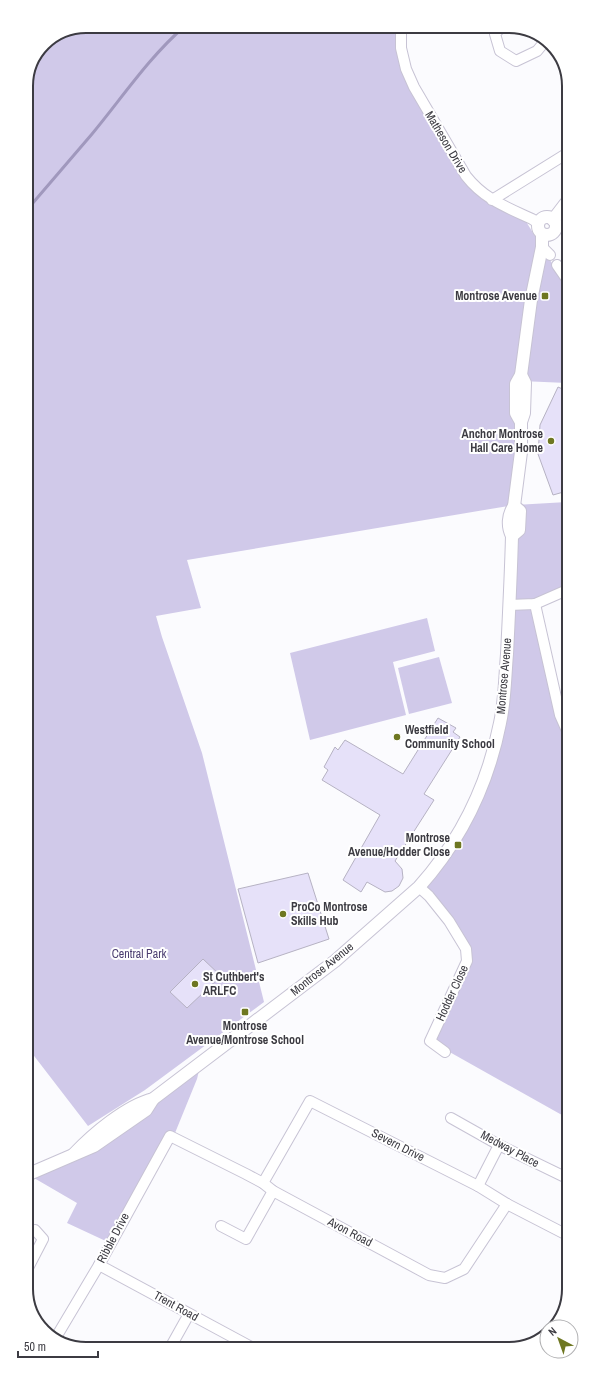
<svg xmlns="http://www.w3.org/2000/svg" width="595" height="1375" viewBox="0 0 595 1375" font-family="'Archivo Narrow',sans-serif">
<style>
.green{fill:#d0c9e9}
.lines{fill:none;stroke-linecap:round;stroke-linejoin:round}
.stream{stroke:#a098bd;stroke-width:3}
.building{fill:#e6e1f9;stroke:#b6b2c3}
.minor-casing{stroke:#c7c3d4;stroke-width:12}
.tertiary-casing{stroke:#c7c3d4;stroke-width:14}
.minor{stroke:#fff;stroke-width:10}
.tertiary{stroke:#fff;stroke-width:12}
.poi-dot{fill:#6e7721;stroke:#fff;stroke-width:1.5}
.labels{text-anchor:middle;stroke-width:4;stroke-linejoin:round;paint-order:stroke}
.street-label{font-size:12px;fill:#3c3b42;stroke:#fff}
.poi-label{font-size:12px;font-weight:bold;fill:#3c3b42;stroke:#fff;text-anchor:end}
.park-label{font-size:12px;fill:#4c3e71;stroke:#fff}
.rim{fill:none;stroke:#3c3b42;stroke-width:2}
</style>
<rect width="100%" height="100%" fill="#fbfbfe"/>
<g class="green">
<polygon points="86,26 401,26 406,69 481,192 525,220 560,276 566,282 567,383 521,381 515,505 567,502 567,588 565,591 512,604 535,604 550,674 568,719 569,1119 430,1041 467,956 419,887 467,819 501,722 514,505 187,560 201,608 156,616 162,637 202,753 264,1002 145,1090 88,1126 28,1048 26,82 44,43"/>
<polygon points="427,618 435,651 393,662 406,715 310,740 290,653"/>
<polygon points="439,657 452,703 409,714 398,668"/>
<polygon points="201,1062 197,1079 175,1133 110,1243 67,1223 77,1203 34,1178"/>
</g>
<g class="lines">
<path class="stream" d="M 26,211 C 48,185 70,160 92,134 C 122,98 149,57 185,26"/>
</g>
<g class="building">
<polygon points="558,387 567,391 567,429 564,435 563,448 567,460 567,491 553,495 538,454 540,425"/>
<polygon points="438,718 456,728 453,732 460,737 424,794 434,800 395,861 402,869 403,878 399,886 392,891 385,892 367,882 361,892 343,880 380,815 322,780 328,770 324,767 335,747 338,750 345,740 403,774"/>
<polygon points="308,873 329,939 258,963 238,889"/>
<polygon points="203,959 221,976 187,1008 170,992"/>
</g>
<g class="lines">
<g class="minor-casing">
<g id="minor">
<path d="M 401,26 L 401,48 L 406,69 L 414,87 L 466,176 C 484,199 506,207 532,219 L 538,223"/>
<polyline points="502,26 495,34 500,51 516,61 537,51 546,40"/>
<polyline points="492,200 566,154"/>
<polyline points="542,247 550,255"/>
<polyline points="557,265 566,278"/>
<polyline points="535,604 560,715 568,733"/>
<polyline points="509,605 535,604 567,590"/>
<polyline points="419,887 429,896 449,921 466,949 467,961 430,1041 445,1052"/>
<polyline points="451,1118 499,1145 569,1179"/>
<polyline points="263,1183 310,1101 478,1186 507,1204 569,1236"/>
<polyline points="478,1186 499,1145"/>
<polyline points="221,1226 246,1239 273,1191"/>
<polyline points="99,1265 253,1348"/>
<polyline points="29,1266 43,1239 35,1230"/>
<polyline points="55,1339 99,1265 170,1136 246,1174 263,1183 273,1191 429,1275 445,1278 464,1269 507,1204"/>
<polyline points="170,1348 189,1314"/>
</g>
</g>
<g class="tertiary-casing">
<g id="tertiary">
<circle cx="547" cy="226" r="9"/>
<polyline points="553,220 566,203"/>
<polyline points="521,422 516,413 516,384 521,375 531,300 542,247 542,235"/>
<polyline points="512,536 519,530 520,511 514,506"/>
<path d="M 74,1154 C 93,1134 126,1106 153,1099 L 335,961 L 419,887 C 461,840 488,784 500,723 C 505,701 505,677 507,654 C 509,614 511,575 512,536 C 507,526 508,515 514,506 L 521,452 L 521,422 L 524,413 L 525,383 L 521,375"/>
<polyline points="29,1174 94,1146 146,1110 153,1099"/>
</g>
</g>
<use href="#minor" class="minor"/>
<use href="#tertiary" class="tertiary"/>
</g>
<g class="poi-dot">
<rect x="541" y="292" width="8" height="8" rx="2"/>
<circle cx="551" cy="441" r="4"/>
<circle cx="397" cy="737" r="4"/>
<rect x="454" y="841" width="8" height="8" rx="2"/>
<circle cx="283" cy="914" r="4"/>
<circle cx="195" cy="984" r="4"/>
<rect x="241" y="1008" width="8" height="8" rx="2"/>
</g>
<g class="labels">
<g class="street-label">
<text transform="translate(446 142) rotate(59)" y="4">Matheson Drive</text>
<text transform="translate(504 676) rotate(-85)" y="4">Montrose Avenue</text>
<text transform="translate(322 969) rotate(-39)" y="4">Montrose Avenue</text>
<text transform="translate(452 993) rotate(-65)" y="4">Hodder Close</text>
<text transform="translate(398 1145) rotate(27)" y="4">Severn Drive</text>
<text transform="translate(510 1149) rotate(28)" y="4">Medway Place</text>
<text transform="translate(350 1232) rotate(28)" y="4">Avon Road</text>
<text transform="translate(113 1238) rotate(-62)" y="4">Ribble Drive</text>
<text transform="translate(176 1306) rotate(29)" y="4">Trent Road</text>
</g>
<g class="poi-label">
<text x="537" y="300">Montrose Avenue</text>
<text x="543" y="438">Anchor Montrose<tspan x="543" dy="14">Hall Care Home</tspan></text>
<text x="405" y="734" text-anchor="start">Westfield<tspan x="405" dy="14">Community School</tspan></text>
<text x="450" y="842">Montrose<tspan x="450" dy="14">Avenue/Hodder Close</tspan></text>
<text x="291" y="911" text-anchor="start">ProCo Montrose<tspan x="291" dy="14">Skills Hub</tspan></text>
<text x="203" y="981" text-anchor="start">St Cuthbert's<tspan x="203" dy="14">ARLFC</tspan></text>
<text x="245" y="1030" text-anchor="middle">Montrose<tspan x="245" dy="14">Avenue/Montrose School</tspan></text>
</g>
<g class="park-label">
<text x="139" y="958">Central Park</text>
</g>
</g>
<path d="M0 0H595V1375H0ZM86 33H509A53 53 0 0 1 562 86V1289A53 53 0 0 1 509 1342H86A53 53 0 0 1 33 1289V86A53 53 0 0 1 86 33Z" fill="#fff" fill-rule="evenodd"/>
<path class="rim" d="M86 33H509A53 53 0 0 1 562 86V1289A53 53 0 0 1 509 1342H86A53 53 0 0 1 33 1289V86A53 53 0 0 1 86 33Z"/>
<g transform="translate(559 1339) rotate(319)"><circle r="19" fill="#ffffff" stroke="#b1b1b3"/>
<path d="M0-3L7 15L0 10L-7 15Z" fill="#6e7721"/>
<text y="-6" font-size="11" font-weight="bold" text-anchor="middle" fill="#3c3b42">N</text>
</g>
<path d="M18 1351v6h80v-6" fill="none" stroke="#3c3b42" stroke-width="2"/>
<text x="24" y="1351" font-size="12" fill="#3c3b42" stroke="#ffffff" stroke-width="3" paint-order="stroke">50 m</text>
</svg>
